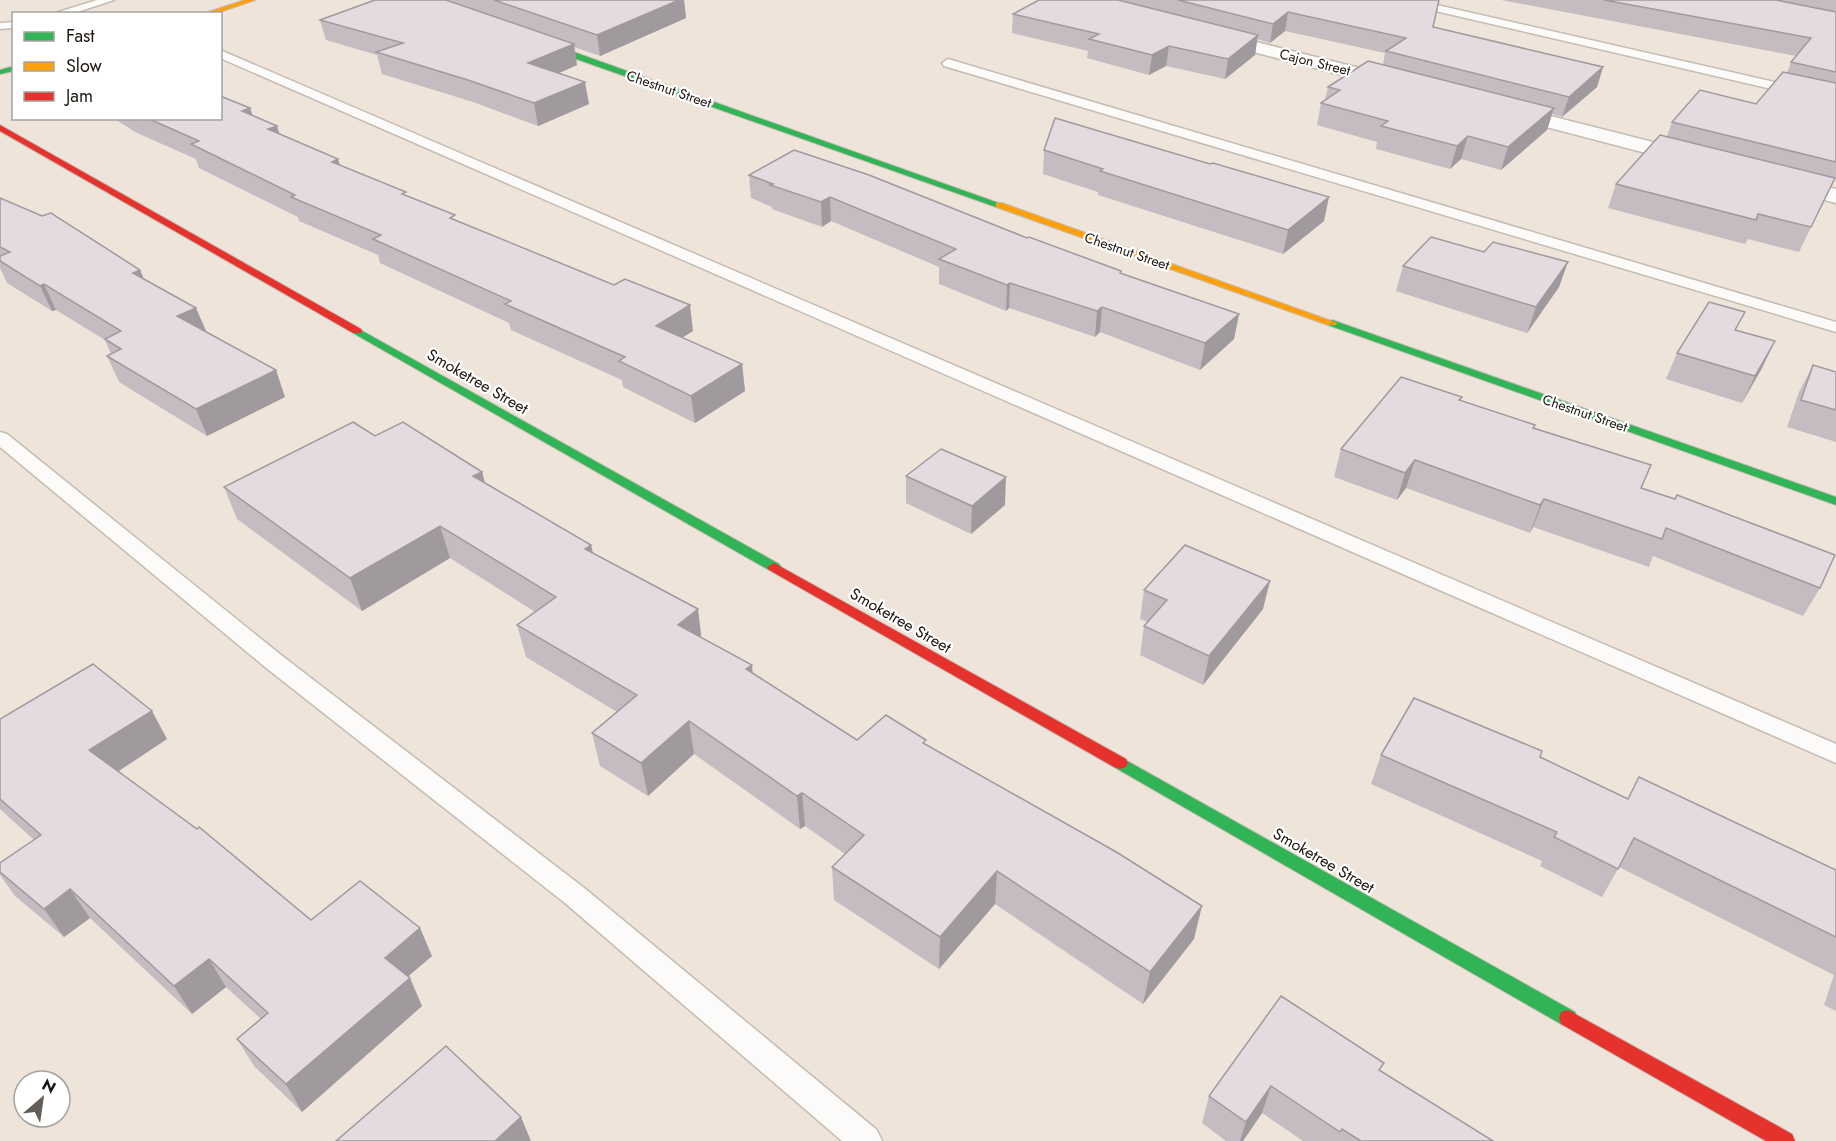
<svg xmlns="http://www.w3.org/2000/svg" width="1836" height="1141" viewBox="0 0 1836 1141" font-family="Jost,sans-serif">
<style>
.lines{fill:none;stroke-linecap:round;stroke-linejoin:round}
.lane-casing{stroke:#c4bbb2;stroke-width:3}
.street-casing{stroke:#c4bbb2;stroke-width:3}
.fast-casing{stroke:#c4bbb2;stroke-width:2}
.slow-casing{stroke:#c4bbb2;stroke-width:2}
.jam-casing{stroke:#c4bbb2;stroke-width:2}
.lane{fill:#fdfbf9;fill-rule:evenodd}
.street{fill:#fdfbf9;fill-rule:evenodd}
.fast{fill:#30b455;fill-rule:evenodd}
.slow{fill:#ff9f0a;fill-rule:evenodd}
.jam{fill:#e5322d;fill-rule:evenodd}
.wall{fill:#c4bcc1}
.shaded-wall{fill:#a0999d}
.building{fill:#e4dbe0;stroke:#a0999d;stroke-width:1.5}
.labels{text-anchor:middle;stroke-width:4.5;stroke-linejoin:round;paint-order:stroke}
.far-street-label{font-size:14px;fill:#1d160f;stroke:#fff}
.street-label{font-size:16px;fill:#1d160f;stroke:#fff}
</style>
<rect width="100%" height="100%" fill="#efe4d9"/>
<g class="lines">
<g class="lane-casing">
<g id="lane">
<polygon points="97,0 114,0 71,14 52,14"/>
<polygon points="1396,0 1415,0 1836,96 1836,104 1401,3"/>
<polygon points="14,22 14,28 0,29 0,23"/>
<polygon points="220,50 1836,744 1836,763 220,58"/>
<polygon points="948,59 1836,322 1836,332 944,66 942,63"/>
<polygon points="0,432 7,434 281,655 583,887 877,1130 882,1141 842,1141 565,903 265,667 0,447"/>
</g>
</g>
<g class="street-casing">
<g id="street">
<polygon points="1213,31 1403,79 1406,83 1403,87 1396,89 1207,40 1204,36 1207,32"/>
<polygon points="1507,105 1700,154 1703,159 1700,164 1692,165 1500,115 1497,111 1500,107"/>
<polygon points="1783,175 1836,189 1836,203 1775,187 1772,182 1775,177"/>
</g>
</g>
<g class="fast-casing">
<g id="fast">
<polygon points="531,39 537,39 1004,205 996,207 531,43"/>
<polygon points="14,66 14,71 0,74 0,70"/>
<polygon points="1332,320 1836,497 1836,505 1328,325 1327,323"/>
<polygon points="357,328 779,564 781,567 779,570 769,570 353,333 353,329"/>
<polygon points="1120,757 1575,1012 1577,1018 1575,1024 1568,1026 1561,1024 1114,767 1112,763 1114,759"/>
</g>
</g>
<g class="slow-casing">
<g id="slow">
<polygon points="245,0 255,0 214,14 202,14"/>
<polygon points="996,203 1002,203 1337,323 1336,325 1328,325 996,207"/>
</g>
</g>
<g class="jam-casing">
<g id="jam">
<polygon points="0,125 361,329 362,331 361,333 353,333 0,131"/>
<polygon points="774,563 1126,759 1128,763 1126,767 1120,769 1114,767 769,570 767,567"/>
<polygon points="1568,1010 1792,1134 1795,1141 1766,1141 1561,1024 1559,1018 1561,1012"/>
</g>
</g>
<use href="#lane" class="lane"/>
<use href="#street" class="street"/>
<use href="#fast" class="fast"/>
<use href="#slow" class="slow"/>
<use href="#jam" class="jam"/>
</g>
<g class="wall">
<polygon points="375,0 684,0 686,18 600,56 574,47 577,65 559,73 589,104 538,126 473,102 382,74 377,55 326,40 320,20"/>
<polygon points="1039,0 1439,0 1433,27 1603,67 1597,87 1562,117 1552,114 1547,130 1501,170 1461,159 1450,169 1376,149 1377,142 1317,125 1321,103 1325,100 1328,87 1383,65 1385,53 1285,31 1270,43 1257,39 1255,55 1225,79 1166,66 1149,75 1087,58 1088,51 1012,33 1013,14"/>
<polygon points="1501,0 1836,0 1836,176 1799,252 1748,239 1745,244 1608,208 1616,184 1667,136 1672,122 1756,104 1787,73 1791,62 1796,56"/>
<polygon points="253,115 279,134 339,165 693,331 682,338 742,364 745,391 695,423 623,387 622,380 511,330 509,323 380,263 378,255 299,221 298,217 199,168 196,159 137,133 113,118 220,118"/>
<polygon points="1044,150 1210,164 1324,221 1283,254 1098,195 1098,192 1043,174"/>
<polygon points="749,175 1027,238 1121,273 1239,314 1234,339 1200,370 1100,332 1095,337 1009,308 1006,311 939,284 939,267 831,221 822,227 772,209 772,207 751,198"/>
<polygon points="0,198 140,270 144,279 206,331 285,397 207,436 119,382 107,356 111,354 105,340 56,310 52,311 7,283 0,268"/>
<polygon points="1403,266 1559,287 1527,333 1396,291"/>
<polygon points="1737,330 1762,368 1742,403 1666,379 1677,353"/>
<polygon points="1813,365 1836,372 1836,442 1787,427 1799,392"/>
<polygon points="1462,397 1460,401 1535,425 1534,428 1820,588 1803,616 1653,556 1649,567 1533,527 1530,533 1406,488 1397,500 1334,477 1341,449"/>
<polygon points="375,436 482,472 485,483 591,545 593,553 702,638 753,673 857,740 926,745 1194,939 1143,1004 995,904 939,969 834,900 832,867 845,854 805,826 800,829 694,754 648,796 600,766 592,733 617,712 526,657 517,625 535,612 450,558 362,611 237,519 224,487"/>
<polygon points="906,476 1005,505 971,534 906,503"/>
<polygon points="1144,590 1263,609 1203,685 1140,655 1144,626 1148,622 1140,619"/>
<polygon points="0,719 167,739 118,772 311,920 432,956 408,976 422,1006 302,1112 254,1066 237,1039 261,1019 226,987 192,1014 90,918 64,937 15,896 0,875 0,863 34,840 0,809"/>
<polygon points="1381,755 1628,799 1639,777 1836,870 1836,1011 1824,1005 1834,975 1619,867 1602,897 1540,866 1542,861 1371,784"/>
<polygon points="1281,996 1380,1071 1493,1141 1303,1141 1262,1113 1243,1141 1226,1141 1202,1123 1209,1096"/>
</g>
<g class="shaded-wall">
<polygon points="679,0 684,0 686,18 600,56 597,35"/>
<polygon points="1288,12 1285,31 1270,43 1273,24"/>
<polygon points="1258,35 1255,55 1225,79 1228,59"/>
<polygon points="574,44 577,65 532,85 528,63"/>
<polygon points="1169,46 1166,66 1149,75 1152,55"/>
<polygon points="1603,67 1597,87 1562,117 1569,97"/>
<polygon points="585,82 589,104 538,126 534,103"/>
<polygon points="250,108 258,130 242,111"/>
<polygon points="1554,108 1547,130 1501,170 1508,147"/>
<polygon points="277,126 284,149 268,129"/>
<polygon points="1468,136 1461,159 1450,169 1457,146"/>
<polygon points="338,159 345,183 332,162"/>
<polygon points="830,197 831,221 822,227 821,202"/>
<polygon points="1329,197 1324,221 1283,254 1288,230"/>
<polygon points="1568,262 1559,287 1527,333 1536,307"/>
<polygon points="140,270 151,296 133,273"/>
<polygon points="1010,283 1009,308 1006,311 1007,285"/>
<polygon points="44,284 56,310 52,311 40,286"/>
<polygon points="690,305 693,331 659,352 656,326"/>
<polygon points="1102,307 1100,332 1095,337 1097,311"/>
<polygon points="196,308 207,333 177,316"/>
<polygon points="1239,314 1234,339 1200,370 1205,343"/>
<polygon points="1775,341 1762,368 1742,403 1755,376"/>
<polygon points="742,364 745,391 695,423 691,396"/>
<polygon points="276,370 285,397 207,436 196,409"/>
<polygon points="1415,460 1406,488 1397,500 1405,473"/>
<polygon points="482,472 490,503 473,476"/>
<polygon points="1006,477 1005,505 971,534 972,506"/>
<polygon points="1544,499 1533,527 1530,533 1540,505"/>
<polygon points="440,526 450,558 362,611 350,578"/>
<polygon points="591,545 598,577 585,549"/>
<polygon points="1270,581 1263,609 1203,685 1209,656"/>
<polygon points="698,609 702,642 678,625"/>
<polygon points="752,665 755,698 746,669"/>
<polygon points="152,711 167,739 106,779 89,750"/>
<polygon points="689,721 694,754 648,796 641,763"/>
<polygon points="802,793 805,826 800,829 797,796"/>
<polygon points="997,871 995,904 939,969 940,937"/>
<polygon points="70,889 90,918 64,937 44,909"/>
<polygon points="1202,906 1194,939 1143,1004 1150,972"/>
<polygon points="420,928 432,956 397,986 385,958"/>
<polygon points="209,959 226,987 192,1014 174,986"/>
<polygon points="410,978 422,1006 302,1112 286,1084"/>
<polygon points="1271,1086 1262,1113 1243,1141 1240,1141 1246,1122"/>
<polygon points="521,1117 531,1141 495,1141"/>
</g>
<g class="building">
<polygon points="375,0 446,0 574,44 528,63 585,82 534,103 468,80 376,52 403,43 320,20"/>
<polygon points="494,0 679,0 597,35"/>
<polygon points="1039,0 1118,0 1258,35 1228,59 1169,46 1152,55 1089,39 1099,34 1013,14"/>
<polygon points="1178,0 1439,0 1433,27 1603,67 1569,97 1386,51 1406,38 1288,12 1273,24"/>
<polygon points="1604,0 1776,0 1836,12 1836,72 1791,62 1811,38"/>
<polygon points="1368,61 1554,108 1508,147 1468,136 1457,146 1381,126 1388,121 1321,103 1340,90 1328,87"/>
<polygon points="1783,72 1836,83 1836,162 1672,122 1700,90 1756,104"/>
<polygon points="220,96 250,108 242,111 277,126 268,129 338,159 332,162 406,192 402,194 455,215 450,218 614,285 625,279 690,305 656,326 742,364 691,396 619,361 625,357 505,304 511,301 373,239 381,235 291,197 295,195 191,144 199,141 147,118 220,118"/>
<polygon points="1055,118 1210,164 1213,163 1329,197 1288,230 1100,171 1103,169 1044,150"/>
<polygon points="1660,135 1835,178 1811,227 1758,214 1756,220 1616,184"/>
<polygon points="794,150 869,175 1027,238 1029,237 1121,271 1120,273 1239,314 1205,343 1102,307 1097,311 1010,283 1007,285 939,259 956,249 830,197 821,202 770,185 773,184 749,175"/>
<polygon points="0,198 42,216 51,213 140,270 133,273 196,308 177,316 276,370 196,409 107,356 121,349 105,339 121,331 44,284 40,286 0,261 0,256 10,252 0,247"/>
<polygon points="1431,237 1484,252 1493,242 1568,262 1536,307 1403,266"/>
<polygon points="1709,302 1745,312 1735,330 1775,341 1755,376 1677,353"/>
<polygon points="1813,365 1836,372 1836,410 1801,400"/>
<polygon points="1401,377 1462,397 1459,400 1535,425 1533,428 1651,465 1641,488 1675,499 1677,495 1835,555 1820,588 1666,528 1662,539 1544,499 1540,505 1415,460 1405,473 1341,449"/>
<polygon points="353,422 375,436 403,422 482,472 473,476 591,545 585,549 698,609 678,625 752,665 746,669 857,740 886,715 926,740 923,743 1118,853 1202,906 1150,972 997,871 940,937 832,867 864,835 802,793 797,796 689,721 641,763 592,733 637,695 517,625 556,597 440,526 350,578 224,487"/>
<polygon points="941,449 1006,477 972,506 906,476"/>
<polygon points="1185,545 1270,581 1209,656 1144,626 1167,600 1144,590"/>
<polygon points="93,664 152,711 89,750 197,829 199,827 311,920 360,881 420,928 385,958 410,978 286,1084 237,1039 268,1013 209,959 174,986 70,889 44,909 0,872 0,863 41,835 0,799 0,719"/>
<polygon points="1414,698 1542,751 1540,757 1628,799 1639,777 1836,870 1836,937 1634,838 1618,869 1554,837 1557,832 1381,755"/>
<polygon points="1281,996 1384,1063 1379,1070 1493,1141 1361,1141 1342,1129 1340,1132 1271,1086 1246,1122 1209,1096"/>
<polygon points="446,1046 521,1117 495,1141 336,1141"/>
</g>
<g class="labels">
<g class="far-street-label">
<text transform="translate(1315 62) rotate(14)" y="5">Cajon Street</text>
<text transform="translate(669 89) rotate(19)" y="5">Chestnut Street</text>
<text transform="translate(1127 251) rotate(19)" y="5">Chestnut Street</text>
<text transform="translate(1585 413) rotate(19)" y="5">Chestnut Street</text>
</g>
<g class="street-label">
<text transform="translate(478 381) rotate(30)" y="6">Smoketree Street</text>
<text transform="translate(901 620) rotate(30)" y="6">Smoketree Street</text>
<text transform="translate(1324 860) rotate(30)" y="6">Smoketree Street</text>
</g>
</g>
<rect x="12" y="12" width="210" height="108" fill="#ffffff" stroke="#a5a29f" stroke-width="1.5"/>
<rect x="24" y="32" width="30" height="9" fill="#30b455" stroke="#a5a29f" stroke-width="1.5"/>
<text x="66" y="42" font-size="18" fill="#1d160f">Fast</text>
<rect x="24" y="62" width="30" height="9" fill="#ff9f0a" stroke="#a5a29f" stroke-width="1.5"/>
<text x="66" y="72" font-size="18" fill="#1d160f">Slow</text>
<rect x="24" y="92" width="30" height="9" fill="#e5322d" stroke="#a5a29f" stroke-width="1.5"/>
<text x="66" y="102" font-size="18" fill="#1d160f">Jam</text>
<g transform="translate(42 1099) rotate(29)"><circle r="28" fill="#ffffff" stroke="#a5a29f" stroke-width="1.5"/>
<path d="M0-4.5L10 22L0 15L-10 22Z" fill="#665e56"/>
<text y="-9" font-size="16" font-weight="bold" text-anchor="middle" fill="#1d160f">N</text>
</g>
</svg>
